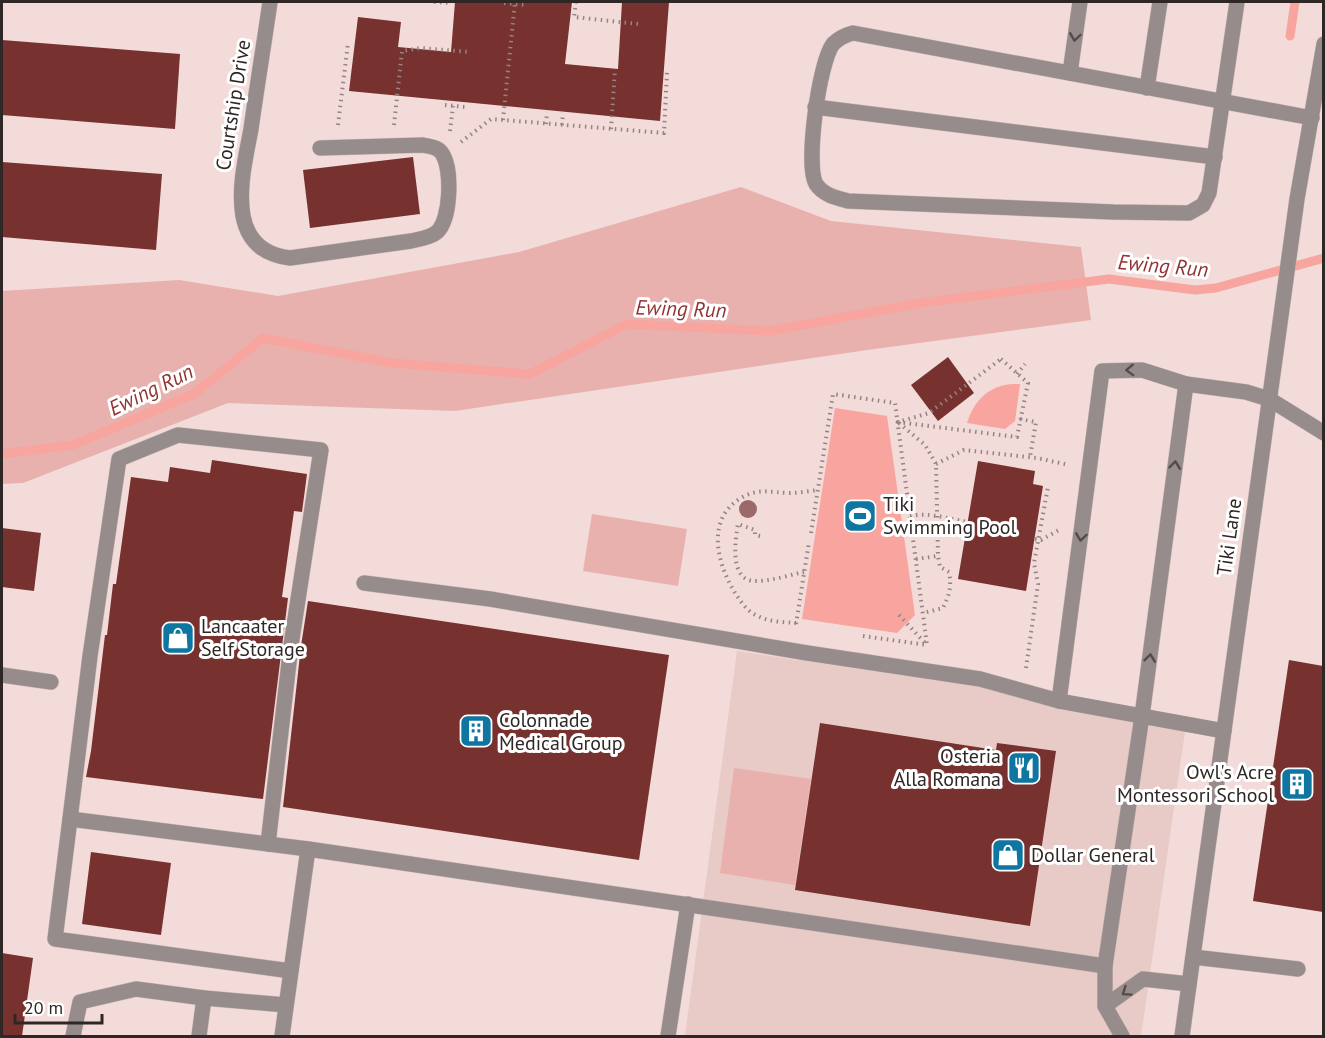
<svg xmlns="http://www.w3.org/2000/svg" width="1325" height="1038" viewBox="0 0 1325 1038" font-family="'PT Sans',sans-serif">
<style>
.built{fill:#e8cac7}
.green{fill:#e8b1ad}
.water{fill:#f8a59f}
.lines{fill:none;stroke-linecap:round;stroke-linejoin:round}
.stream{stroke:#f8a59f;stroke-width:9}
.building{fill:#77312f}
.service-casing{stroke:#cbb7b5;stroke-width:16}
.minor-casing{stroke:#cbb7b5;stroke-width:16}
.tertiary-casing{stroke:#cbb7b5;stroke-width:16}
.path{stroke:#948482;stroke-width:4;stroke-dasharray:1.5 4.5;stroke-linecap:butt}
.service{stroke:#958c8b;stroke-width:15}
.minor{stroke:#958c8b;stroke-width:15}
.tertiary{stroke:#958c8b;stroke-width:15}
.tree{fill:#9c696a}
.oneway{stroke:#534a49}
.labels{text-anchor:middle;stroke-width:6;stroke-linejoin:round;paint-order:stroke}
.street-label{font-size:20px;fill:#2f2626;stroke:#fff}
.poi-label{font-size:20px;fill:#2f2626;stroke:#fff;text-anchor:start}
.water-label{font-size:21px;font-style:italic;fill:#923232;stroke:#fff}
</style>
<rect width="100%" height="100%" fill="#f2dbd9"/>
<polygon class="built" points="737,651 1187,718 1141,1036 685,1036"/>
<g class="green">
<polygon points="741,187 831,221 1081,247 1091,320 867,350 455,411 228,403 23,483 2,484 2,291 179,280 278,296 519,252"/>
<polygon points="592,514 687,529 678,586 583,571"/>
<polygon points="734,768 811,779 795,885 720,873"/>
</g>
<g class="water">
<path d="M 1012,384 L 1020,384 L 1015,421 L 1005,429 L 967,423 C 974,401 988,386 1012,384 Z"/>
<polygon points="835,408 887,416 915,615 897,633 802,619"/>
</g>
<g class="lines">
<g class="stream">
<polyline points="1290,36 1295,2"/>
<polyline points="2,454 73,445 194,394 263,338 392,363 530,374 627,324 770,331 920,303 1109,279 1195,290 1216,288 1324,258"/>
</g>
</g>
<g class="building">
<polygon points="455,2 572,2 565,64 618,69 622,2 669,2 660,121 349,91 358,17 401,22 398,47 451,52"/>
<polygon points="2,40 180,54 175,129 2,115"/>
<polygon points="413,157 420,214 310,228 303,170"/>
<polygon points="2,162 162,174 156,250 2,237"/>
<polygon points="948,357 974,393 938,421 911,385"/>
<polygon points="212,460 307,474 302,512 294,511 282,597 288,598 263,799 86,777 91,751 105,635 107,635 113,584 116,584 131,477 168,482 170,467 210,473"/>
<polygon points="978,461 1035,471 1033,484 1043,486 1026,591 958,579"/>
<polygon points="2,528 41,533 34,591 2,587"/>
<polygon points="308,601 669,655 639,860 283,807 301,646"/>
<polygon points="1289,660 1323,666 1323,912 1253,901"/>
<polygon points="820,723 996,750 997,743 1056,751 1030,926 795,890"/>
<polygon points="91,852 171,863 161,935 82,924"/>
<polygon points="2,953 33,958 22,1036 2,1036"/>
</g>
<g class="lines">
<g class="service-casing">
<g id="service">
<path d="M 270,2 C 264,44 257,86 251,129 C 246,156 238,187 243,216 C 248,242 265,255 290,258 L 411,241 C 419,239 430,238 437,232 C 451,219 452,171 443,155 C 439,147 431,147 423,145 L 320,148"/>
<path d="M 1237,2 L 1209,193 L 1203,205 L 1189,213 L 1113,212 L 848,201 C 837,198 823,195 816,184 C 805,165 819,62 833,44 C 839,38 845,35 853,33 C 1006,61 1159,89 1312,118"/>
<polyline points="1070,73 1080,2"/>
<polyline points="1147,88 1160,2"/>
<polyline points="815,107 1215,157"/>
<polyline points="364,583 490,599 807,653 980,679 1059,701 1224,731"/>
<polyline points="1059,701 1102,371 1142,370 1186,384 1246,392 1269,399 1324,433"/>
<polyline points="70,819 90,656 119,459 178,435 321,450 291,645 268,844"/>
<polyline points="1193,957 1298,969"/>
<polyline points="1105,966 1105,1006 1122,1036"/>
<polyline points="291,971 55,939 70,819 308,849"/>
<polyline points="1105,1006 1143,979 1189,984"/>
<polyline points="73,1036 80,1002 136,989 204,998 286,1005"/>
<polyline points="199,1036 204,998"/>
<polyline points="282,1036 308,849 1105,966 1142,716 1186,384"/>
<polyline points="668,1036 688,904"/>
</g>
</g>
<g class="minor-casing">
<polyline id="minor" points="2,675 51,682"/>
</g>
<g class="tertiary-casing">
<polyline id="tertiary" points="1182,1036 1297,199 1324,44"/>
</g>
<g class="path">
<polyline points="434,2 451,3 451,2"/>
<polyline points="576,2 574,17 638,24"/>
<polyline points="504,3 525,5"/>
<polyline points="445,105 465,107"/>
<polyline points="503,120 515,2"/>
<polyline points="546,124 547,112"/>
<polyline points="338,125 348,43"/>
<polyline points="394,125 402,51 421,48 469,52"/>
<polyline points="562,125 563,113"/>
<polyline points="611,129 615,69"/>
<polyline points="450,131 453,106"/>
<polyline points="461,142 491,119 664,133 667,72"/>
<polygon points="1001,359 1028,383 1017,437 898,422 929,413"/>
<polyline points="1017,374 1025,364"/>
<polyline points="1020,419 1036,422 1030,457"/>
<path d="M 899,423 L 925,445 L 936,464 L 938,556 L 940,567 L 949,572 C 952,587 949,595 943,608 L 923,613"/>
<polyline points="936,464 964,450 1037,458 1069,465"/>
<path d="M 910,516 C 929,512 949,519 968,522"/>
<polyline points="811,533 833,394 895,403 927,645"/>
<path d="M 760,536 L 755,535 L 755,530 L 738,524 C 735,540 729,582 756,581 C 772,581 789,575 804,572"/>
<polyline points="1035,539 1041,540 1059,530"/>
<polyline points="916,559 938,556"/>
<polyline points="899,615 927,645"/>
<path d="M 796,623 C 783,622 768,622 756,615 C 747,611 742,603 737,596 C 718,567 704,520 741,498 C 760,487 771,493 790,493 C 799,493 809,491 818,490"/>
<polyline points="796,624 809,542"/>
<polyline points="863,636 927,645"/>
<polyline points="1026,668 1038,584 1034,563 1048,487"/>
</g>
<use href="#service" class="service"/>
<use href="#minor" class="minor"/>
<use href="#tertiary" class="tertiary"/>
</g>
<circle class="tree" cx="748" cy="509" r="9"/>
<defs><path id="oneway-chevron" d="M-2-3.5L2.5 0L-2 3.5" fill="none" stroke-width="1.6" stroke-linecap="round" stroke-linejoin="round" transform="scale(1.5)"/></defs>
<g class="oneway">
<use href="#oneway-chevron" transform="translate(1075 37) rotate(98)"/>
<use href="#oneway-chevron" transform="translate(1130 370) rotate(178)"/>
<use href="#oneway-chevron" transform="translate(1175 465) rotate(-83)"/>
<use href="#oneway-chevron" transform="translate(1081 537) rotate(98)"/>
<use href="#oneway-chevron" transform="translate(1150 658) rotate(-83)"/>
<use href="#oneway-chevron" transform="translate(1126 992) rotate(145)"/>
</g>
<defs>
<g id="stadium-square" transform="scale(1.725)"><rect x="-9" y="-9" width="18" height="18" rx="4" fill="#0e76a1" stroke="#fff"/><path d="M0-5a6.5 5 0 1 0 0 10a6.5 5 0 1 0 0-10ZM-3.5-1.8h7v3.6h-7Z" fill="#fff"/></g>
<g id="shop-square" transform="scale(1.725)"><rect x="-9" y="-9" width="18" height="18" rx="4" fill="#0e76a1" stroke="#fff"/><path d="M-5-2.5h2.3a2.7 3.5 0 0 1 5.4 0H5L5.5 6h-11ZM-1.5-2.5h3a1.5 2.3 0 0 0-3 0Z" fill="#fff"/></g>
<g id="building-square" transform="scale(1.725)"><rect x="-9" y="-9" width="18" height="18" rx="4" fill="#0e76a1" stroke="#fff"/><path d="M-4-6H4V6H1V3H-1V6H-4ZM-2.5-4.3h1.7v1.8h-1.7ZM.8-4.3h1.7v1.8H.8ZM-2.5-1h1.7V.8h-1.7ZM.8-1h1.7V.8H.8Z" fill="#fff"/></g>
<g id="restaurant-square" transform="scale(1.725)"><rect x="-9" y="-9" width="18" height="18" rx="4" fill="#0e76a1" stroke="#fff"/><path d="M-5-6h1v4h1v-4h1v4h1v-4h1v5L-1.5 .5V6h-2V.5L-5-1ZM5-6V6H3V1.5H1.5Q1.5-4 5-6Z" fill="#fff"/></g>
</defs>
<g fill-rule="evenodd">
<use href="#stadium-square" x="860" y="516"/>
<use href="#shop-square" x="178" y="638"/>
<use href="#building-square" x="476" y="731"/>
<use href="#restaurant-square" x="1024" y="768"/>
<use href="#building-square" x="1297" y="784"/>
<use href="#shop-square" x="1008" y="855"/>
</g>
<g class="labels">
<g class="street-label">
<text transform="translate(233 105) rotate(-81)" y="7">Courtship Drive</text>
<text transform="translate(1229 537) rotate(-82)" y="7">Tiki Lane</text>
</g>
<g class="poi-label">
<text x="883" y="511">Tiki<tspan x="883" dy="23">Swimming Pool</tspan></text>
<text x="201" y="633">Lancaater<tspan x="201" dy="23">Self Storage</tspan></text>
<text x="499" y="727">Colonnade<tspan x="499" dy="23">Medical Group</tspan></text>
<text x="1001" y="763" text-anchor="end">Osteria<tspan x="1001" dy="23">Alla Romana</tspan></text>
<text x="1274" y="779" text-anchor="end">Owl's Acre<tspan x="1274" dy="23">Montessori School</tspan></text>
<text x="1031" y="862">Dollar General</text>
</g>
<g class="water-label">
<text transform="translate(1163 266) rotate(5)" y="7">Ewing Run</text>
<text transform="translate(681 309) rotate(2)" y="7">Ewing Run</text>
<text transform="translate(151 390) rotate(-26)" y="7">Ewing Run</text>
</g>
</g>
<rect width="1325" height="1038" fill="none" stroke="#2f2626" stroke-width="6"/>
<path d="M15 1014v9h87v-9" fill="none" stroke="#2f2626" stroke-width="3"/>
<text x="24" y="1014" font-size="18" fill="#2f2626" stroke="#ffffff" stroke-width="4.5" paint-order="stroke">20 m</text>
</svg>
